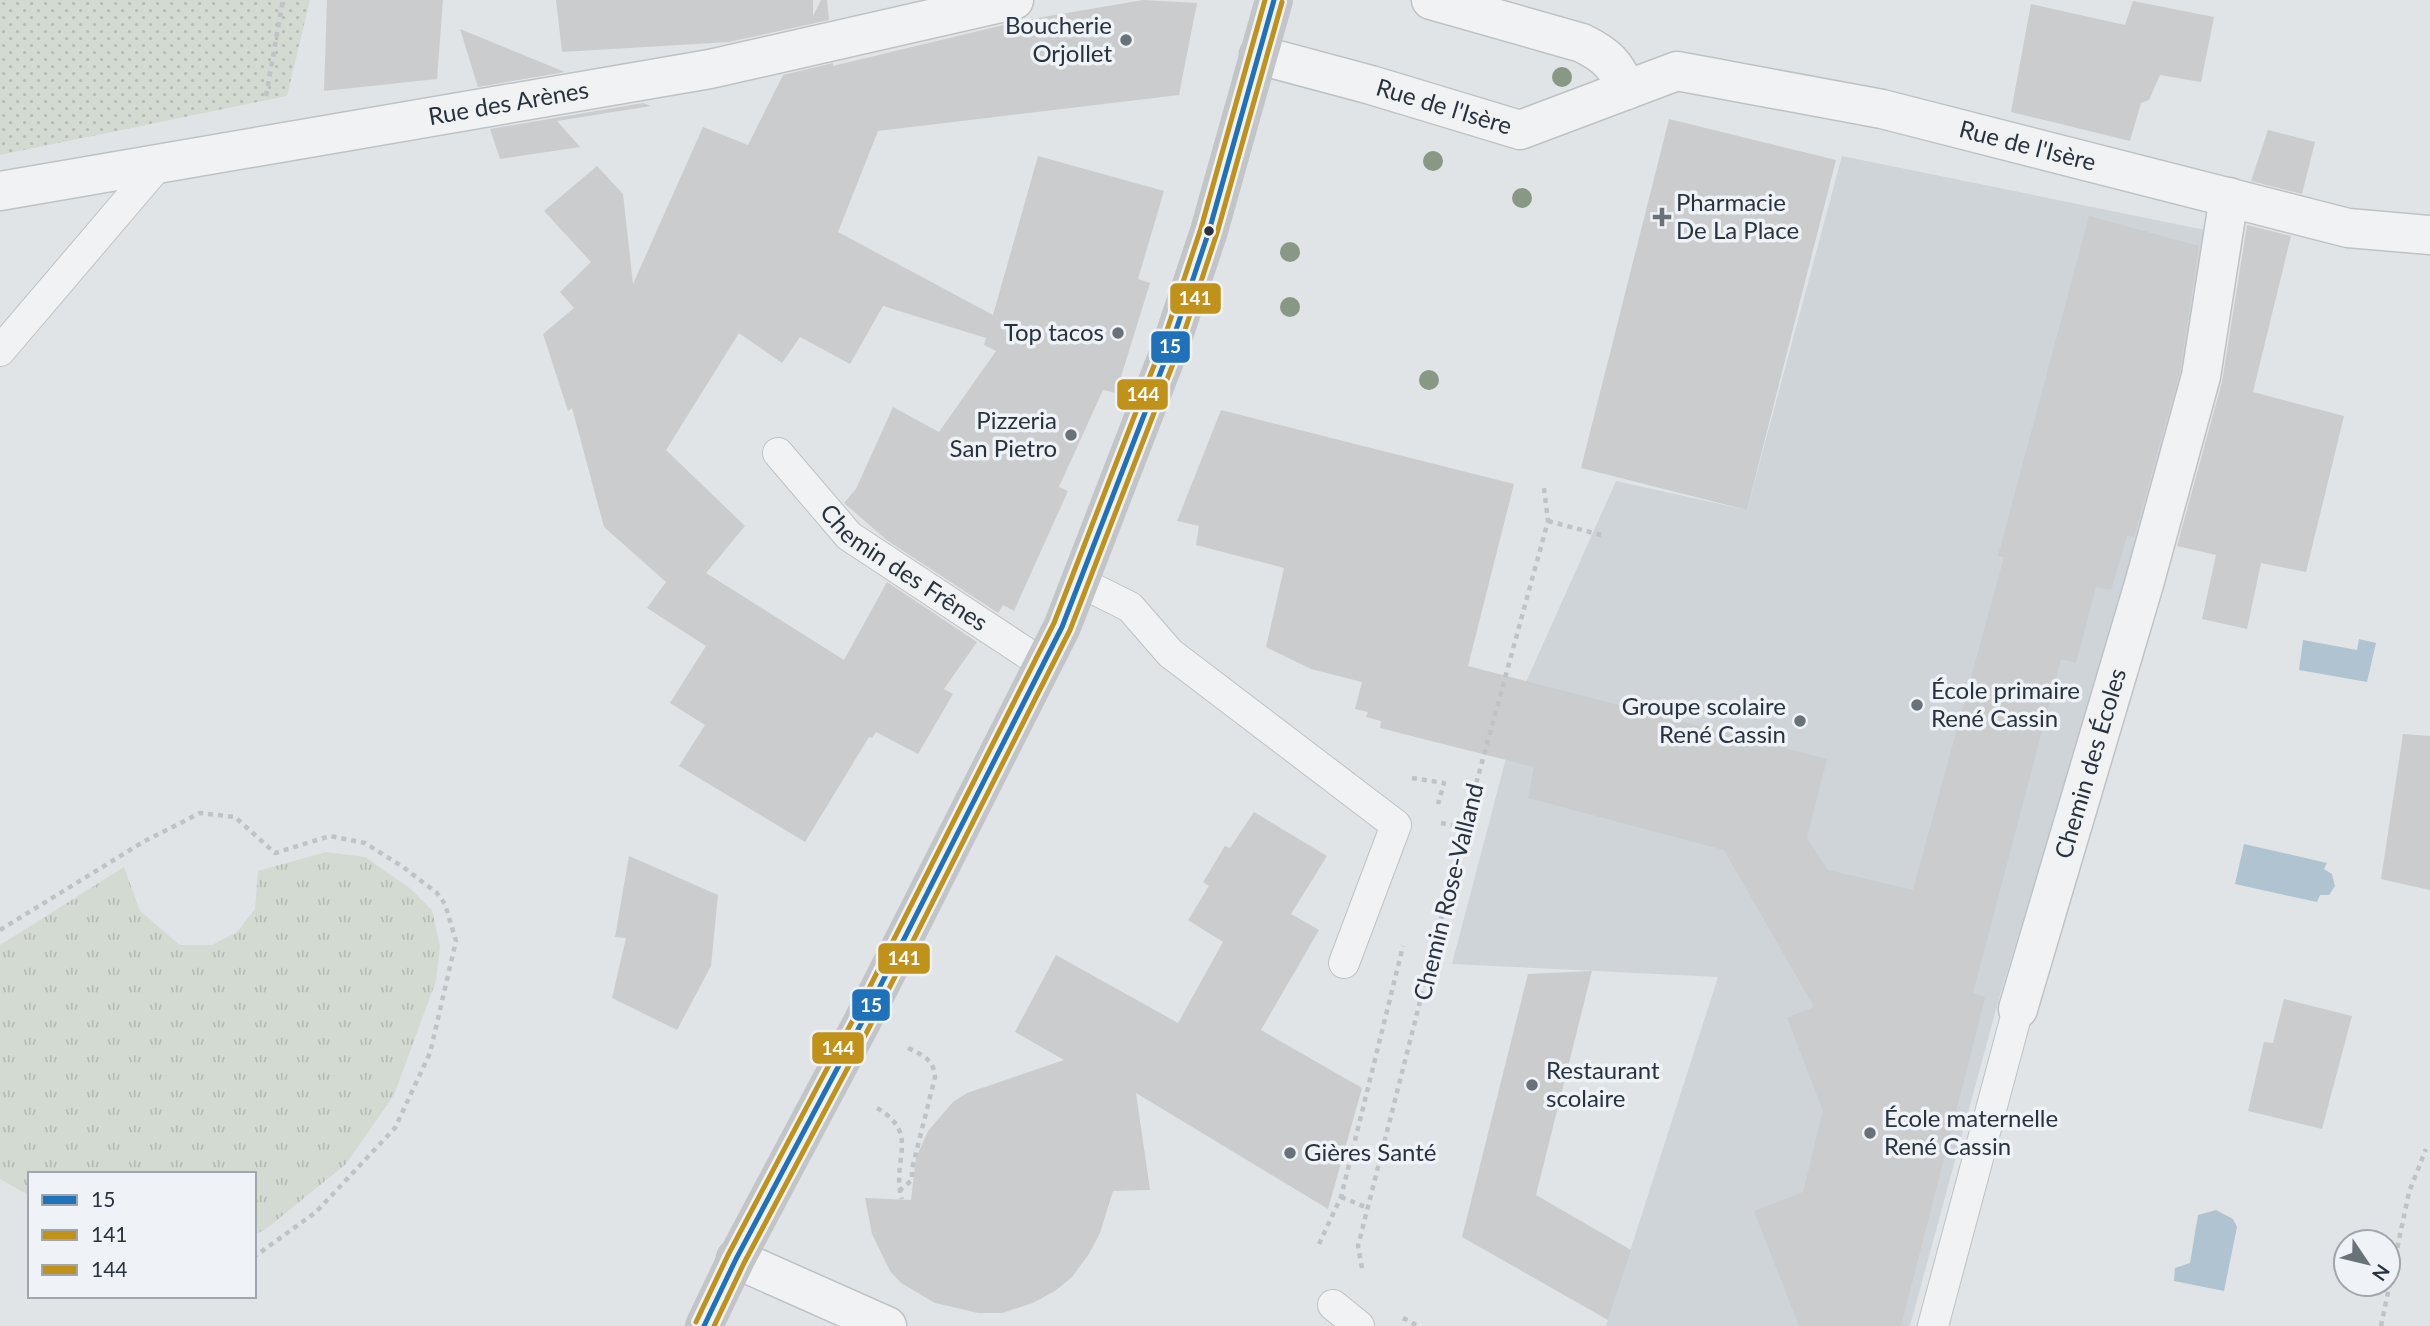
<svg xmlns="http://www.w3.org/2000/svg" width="2430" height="1326" viewBox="0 0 2430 1326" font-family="Lato,sans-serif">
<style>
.built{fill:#cfd4d9}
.grass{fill:url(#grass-tufts)}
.park{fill:url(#park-dots)}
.water{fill:#b0c3d0}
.building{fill:#caccce}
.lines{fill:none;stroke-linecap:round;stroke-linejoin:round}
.service-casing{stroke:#bfc2c4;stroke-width:32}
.minor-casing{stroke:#bfc2c4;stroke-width:41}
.path{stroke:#c0c3c6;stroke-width:4.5;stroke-dasharray:5 5;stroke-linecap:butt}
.service{stroke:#f0f2f3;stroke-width:30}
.minor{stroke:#f0f2f3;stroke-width:38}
.secondary{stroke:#c2c5c8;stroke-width:38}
.bus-1-casing{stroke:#eff2f6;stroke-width:10}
.bus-2-casing{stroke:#eff2f6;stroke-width:10}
.bus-3-casing{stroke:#eff2f6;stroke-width:10}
.bus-1{stroke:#1f72b9;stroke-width:5}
.bus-2{stroke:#c0921a;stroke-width:5}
.bus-3{stroke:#c0921a;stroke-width:5}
.tree{fill:#899885}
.poi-dot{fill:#697179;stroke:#eff2f6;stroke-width:2.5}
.bus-dot{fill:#29333f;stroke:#eff2f6;stroke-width:2.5}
.labels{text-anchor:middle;stroke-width:7;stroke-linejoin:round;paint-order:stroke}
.poi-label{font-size:24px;fill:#29333f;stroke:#eff2f6;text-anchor:start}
.street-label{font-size:24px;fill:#29333f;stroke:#eff2f6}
.line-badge{stroke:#eff2f6;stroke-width:2.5}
.badge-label{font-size:19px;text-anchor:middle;font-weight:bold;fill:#fff}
</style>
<defs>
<pattern id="grass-tufts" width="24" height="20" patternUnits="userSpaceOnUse" patternTransform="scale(1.75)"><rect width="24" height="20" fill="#d3dad2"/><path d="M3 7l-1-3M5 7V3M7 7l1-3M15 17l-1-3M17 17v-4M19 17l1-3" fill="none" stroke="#b5bcb5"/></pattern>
<pattern id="park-dots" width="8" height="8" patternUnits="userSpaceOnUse" patternTransform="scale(1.75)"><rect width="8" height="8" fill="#d3dad2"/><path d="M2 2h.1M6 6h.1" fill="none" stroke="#b5bcb5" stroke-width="1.8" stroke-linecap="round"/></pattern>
</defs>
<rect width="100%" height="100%" fill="#e1e4e6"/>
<polygon class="built" points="1842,156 2215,232 2160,475 2000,995 1910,1326 1606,1326 1718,977 1452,964 1526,682 1616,481 1747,510"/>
<polygon class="grass" points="326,852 365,857 411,889 432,910 440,946 436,981 394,1095 346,1164 266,1229 254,1235 254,1174 30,1174 30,1196 0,1179 0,945 124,867 140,911 180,945 212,945 237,932 255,909 258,871"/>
<polygon class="park" points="0,0 310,0 287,96 0,155"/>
<g class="water">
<polygon points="2359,639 2376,643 2367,682 2299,670 2303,640 2357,650"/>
<polygon points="2244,844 2327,863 2324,869 2332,874 2335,886 2329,895 2320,895 2317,902 2235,884"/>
<polygon points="2216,1210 2233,1219 2237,1227 2224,1291 2174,1281 2175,1268 2190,1263 2198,1215"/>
</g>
<g class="building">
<polygon points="327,0 443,0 437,79 324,91"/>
<polygon points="556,0 813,0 813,16 821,0 827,0 829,20 729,42 562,52"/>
<polygon points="1143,0 1197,3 1179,95 878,131 838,232 993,315 1038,156 1164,191 1138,279 1150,283 1116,393 1103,390 1059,487 1068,491 1014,611 1003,605 998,613 888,541 844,503 856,489 893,407 939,432 996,351 984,345 986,338 883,306 850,364 800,337 782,363 739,333 666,450 745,526 706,573 844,660 887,582 977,642 944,689 953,694 918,754 876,732 872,738 869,737 805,842 679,766 705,725 670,703 706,646 647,608 666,582 604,527 572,408 568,411 543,334 574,308 560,292 591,262 544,211 597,166 623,194 633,284 703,127 748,145 783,75 833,63 833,66 1020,21"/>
<polygon points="2133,1 2214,17 2201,82 2160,75 2149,100 2141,103 2130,141 2011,112 2031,4 2125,25"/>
<polygon points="460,29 565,72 478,87"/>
<polygon points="643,103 651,106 557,121 580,147 500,159 490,129"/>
<polygon points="1669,119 1836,160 1747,510 1581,468"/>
<polygon points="2268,130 2315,142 2302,194 2251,181"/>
<polygon points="2089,216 2199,246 2180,371 2134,537 2127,536 2111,590 2096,587 2076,663 2061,659 1973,993 1985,997 1980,1018 1901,1326 1799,1326 1754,1211 1803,1192 1823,1111 1787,1018 1814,1007 1724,850 1528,798 1534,767 1380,728 1381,721 1366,717 1368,712 1355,709 1362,682 1311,669 1266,647 1284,568 1196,545 1199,526 1177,521 1221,410 1514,484 1468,666 1827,759 1807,838 1828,870 1913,890 2004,557 1998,556"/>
<polygon points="2247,225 2291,236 2253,392 2344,416 2306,572 2261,563 2247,629 2202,619 2216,555 2177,546 2222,382"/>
<polygon points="2403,734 2430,736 2430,890 2381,879"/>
<polygon points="1254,812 1327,856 1291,914 1319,930 1261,1030 1362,1088 1328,1209 1136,1093 1150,1190 1113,1191 1100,1233 1089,1254 1072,1277 1055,1291 1033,1303 1002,1313 978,1313 935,1303 901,1283 890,1271 872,1234 865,1198 911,1200 916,1158 928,1131 953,1102 967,1093 1064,1060 1015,1032 1056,955 1178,1023 1223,942 1188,920 1209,886 1203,882 1225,846 1230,848"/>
<polygon points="629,856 718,895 711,966 677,1030 612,998 626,938 615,937"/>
<polygon points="1592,971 1536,1195 1631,1250 1608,1320 1462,1237 1528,974"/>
<polygon points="2284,999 2352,1016 2322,1129 2248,1111 2264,1042 2273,1043"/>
</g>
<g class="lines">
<g class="service-casing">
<g id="service">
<polyline points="0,351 160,163"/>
<path id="s1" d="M 778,453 L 849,536 L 1043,664"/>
<polyline points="1080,582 1130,607 1170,653 1396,825 1344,963"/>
<polyline points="1333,1305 1359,1326"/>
<polyline points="1933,1326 2018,1009"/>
</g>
</g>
<g class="minor-casing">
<g id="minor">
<path d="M 1431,0 L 1582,43 C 1608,56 1615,64 1627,90"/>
<path id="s2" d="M 1259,55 L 1371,85 L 1520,130 L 1677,71 L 1882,109 L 2348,228 L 2430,235"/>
<path id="s3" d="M 0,191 L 710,69 L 1014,0"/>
<path id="s4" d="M 2018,1009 L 2144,584 L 2201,376 L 2229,197"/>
<polyline points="736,1259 887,1326"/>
</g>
</g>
<g class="path">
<polyline points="266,96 283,0"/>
<polyline points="1548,521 1605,536"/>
<polyline points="1412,778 1444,783 1438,804"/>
<polyline points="1441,823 1464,828"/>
<polyline points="0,930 143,842 200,813 235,817 275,853 330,836 365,843 403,867 437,893 445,904 456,941 430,1053 395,1128 316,1212 254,1257"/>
<path d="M 877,1108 C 922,1135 890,1159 902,1199"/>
<path d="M 899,1191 L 912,1180 L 912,1169 L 935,1077 C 934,1059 922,1055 908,1048 L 906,1051"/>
<polyline points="1341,1197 1368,1208"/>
<polyline points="1319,1244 1341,1197 1403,946"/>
<polyline points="1362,1268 1358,1246 1464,828 1548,521 1544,488"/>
<polyline points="1403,1318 1418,1326"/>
<polyline points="2381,1326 2409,1192 2426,1149"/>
</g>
<use href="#service" class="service"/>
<use href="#minor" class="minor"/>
<polyline class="secondary" points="704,1326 736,1259 862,1022 1062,627 1170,348 1209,231 1274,0"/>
<g class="bus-1-casing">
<polyline id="bus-1" points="704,1326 736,1259 862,1022 1062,627 1170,348 1209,231 1274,0"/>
</g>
<g class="bus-2-casing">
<polyline id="bus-2" points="714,1326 744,1263 870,1026 1070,630 1178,351 1217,233 1282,2"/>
</g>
<g class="bus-3-casing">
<polyline id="bus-3" points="696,1322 728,1255 854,1018 1054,623 1162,345 1201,228 1265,0"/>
</g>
<use href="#bus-1" class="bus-1"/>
<use href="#bus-2" class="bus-2"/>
<use href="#bus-3" class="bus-3"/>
</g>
<g class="tree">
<circle cx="1562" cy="77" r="10"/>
<circle cx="1433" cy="161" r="10"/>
<circle cx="1522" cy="198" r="10"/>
<circle cx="1290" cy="252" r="10"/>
<circle cx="1290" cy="307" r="10"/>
<circle cx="1429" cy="380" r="10"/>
</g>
<g class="poi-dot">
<circle cx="1126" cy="40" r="7"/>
<path d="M1658.5 206.5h7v7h7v7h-7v7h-7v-7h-7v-7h7z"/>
<circle cx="1118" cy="333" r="7"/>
<circle cx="1071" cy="435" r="7"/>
<circle cx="1917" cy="705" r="7"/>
<circle cx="1800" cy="721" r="7"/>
<circle cx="1532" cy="1085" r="7"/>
<circle cx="1870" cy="1133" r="7"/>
<circle cx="1290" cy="1153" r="7"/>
</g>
<circle class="bus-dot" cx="1209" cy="231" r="6"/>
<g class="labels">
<g class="poi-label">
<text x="1112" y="34" text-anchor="end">Boucherie<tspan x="1112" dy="28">Orjollet</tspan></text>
<text x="1676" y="211">Pharmacie<tspan x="1676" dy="28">De La Place</tspan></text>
<text x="1104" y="341" text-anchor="end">Top tacos</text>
<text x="1057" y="429" text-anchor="end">Pizzeria<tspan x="1057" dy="28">San Pietro</tspan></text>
<text x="1931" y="699">École primaire<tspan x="1931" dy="28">René Cassin</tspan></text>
<text x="1786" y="715" text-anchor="end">Groupe scolaire<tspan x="1786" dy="28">René Cassin</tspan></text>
<text x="1546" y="1079">Restaurant<tspan x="1546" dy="28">scolaire</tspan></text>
<text x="1884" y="1127">École maternelle<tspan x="1884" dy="28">René Cassin</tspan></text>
<text x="1304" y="1161">Gières Santé</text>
</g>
<g class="street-label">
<text dy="8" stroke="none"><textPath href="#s3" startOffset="516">Rue des Arènes</textPath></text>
<text dy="8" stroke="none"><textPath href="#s2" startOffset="192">Rue de l'Isère</textPath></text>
<text dy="8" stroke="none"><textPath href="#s2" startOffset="798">Rue de l'Isère</textPath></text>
<text dy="8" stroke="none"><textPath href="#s1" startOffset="172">Chemin des Frênes</textPath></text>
<text dy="8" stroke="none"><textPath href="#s4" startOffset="256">Chemin des Écoles</textPath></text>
<text transform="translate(1449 892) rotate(-76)" y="8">Chemin Rose-Valland</text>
</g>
</g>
<g class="line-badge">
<rect x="1169" y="282" width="53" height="33" rx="7" fill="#c0921a"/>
<rect x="1150" y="330" width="41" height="34" rx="7" fill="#1f72b9"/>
<rect x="1116" y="378" width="53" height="33" rx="7" fill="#c0921a"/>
<rect x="877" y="942" width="54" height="33" rx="7" fill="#c0921a"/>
<rect x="851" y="988" width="40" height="34" rx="7" fill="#1f72b9"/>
<rect x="811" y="1031" width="54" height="34" rx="7" fill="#c0921a"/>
</g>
<g class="badge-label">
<text x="1195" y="305">141</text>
<text x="1170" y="353">15</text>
<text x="1143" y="401">144</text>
<text x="904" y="965">141</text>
<text x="871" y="1012">15</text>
<text x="838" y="1055">144</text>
</g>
<rect x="28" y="1172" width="228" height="126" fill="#eff2f6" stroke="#a0a6ad" stroke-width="2"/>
<rect x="42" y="1195" width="35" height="10" fill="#1f72b9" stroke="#a0a6ad" stroke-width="2"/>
<text x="91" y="1207" font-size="21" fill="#29333f">15</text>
<rect x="42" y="1230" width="35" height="10" fill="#c0921a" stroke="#a0a6ad" stroke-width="2"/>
<text x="91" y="1242" font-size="21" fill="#29333f">141</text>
<rect x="42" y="1265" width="35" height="10" fill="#c0921a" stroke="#a0a6ad" stroke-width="2"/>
<text x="91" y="1277" font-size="21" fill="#29333f">144</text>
<g transform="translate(2367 1263) rotate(125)"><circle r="33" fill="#eff2f6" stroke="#a0a6ad" stroke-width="2"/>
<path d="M0-5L12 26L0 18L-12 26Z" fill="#697179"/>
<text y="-10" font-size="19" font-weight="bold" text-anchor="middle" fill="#29333f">N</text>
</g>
</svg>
